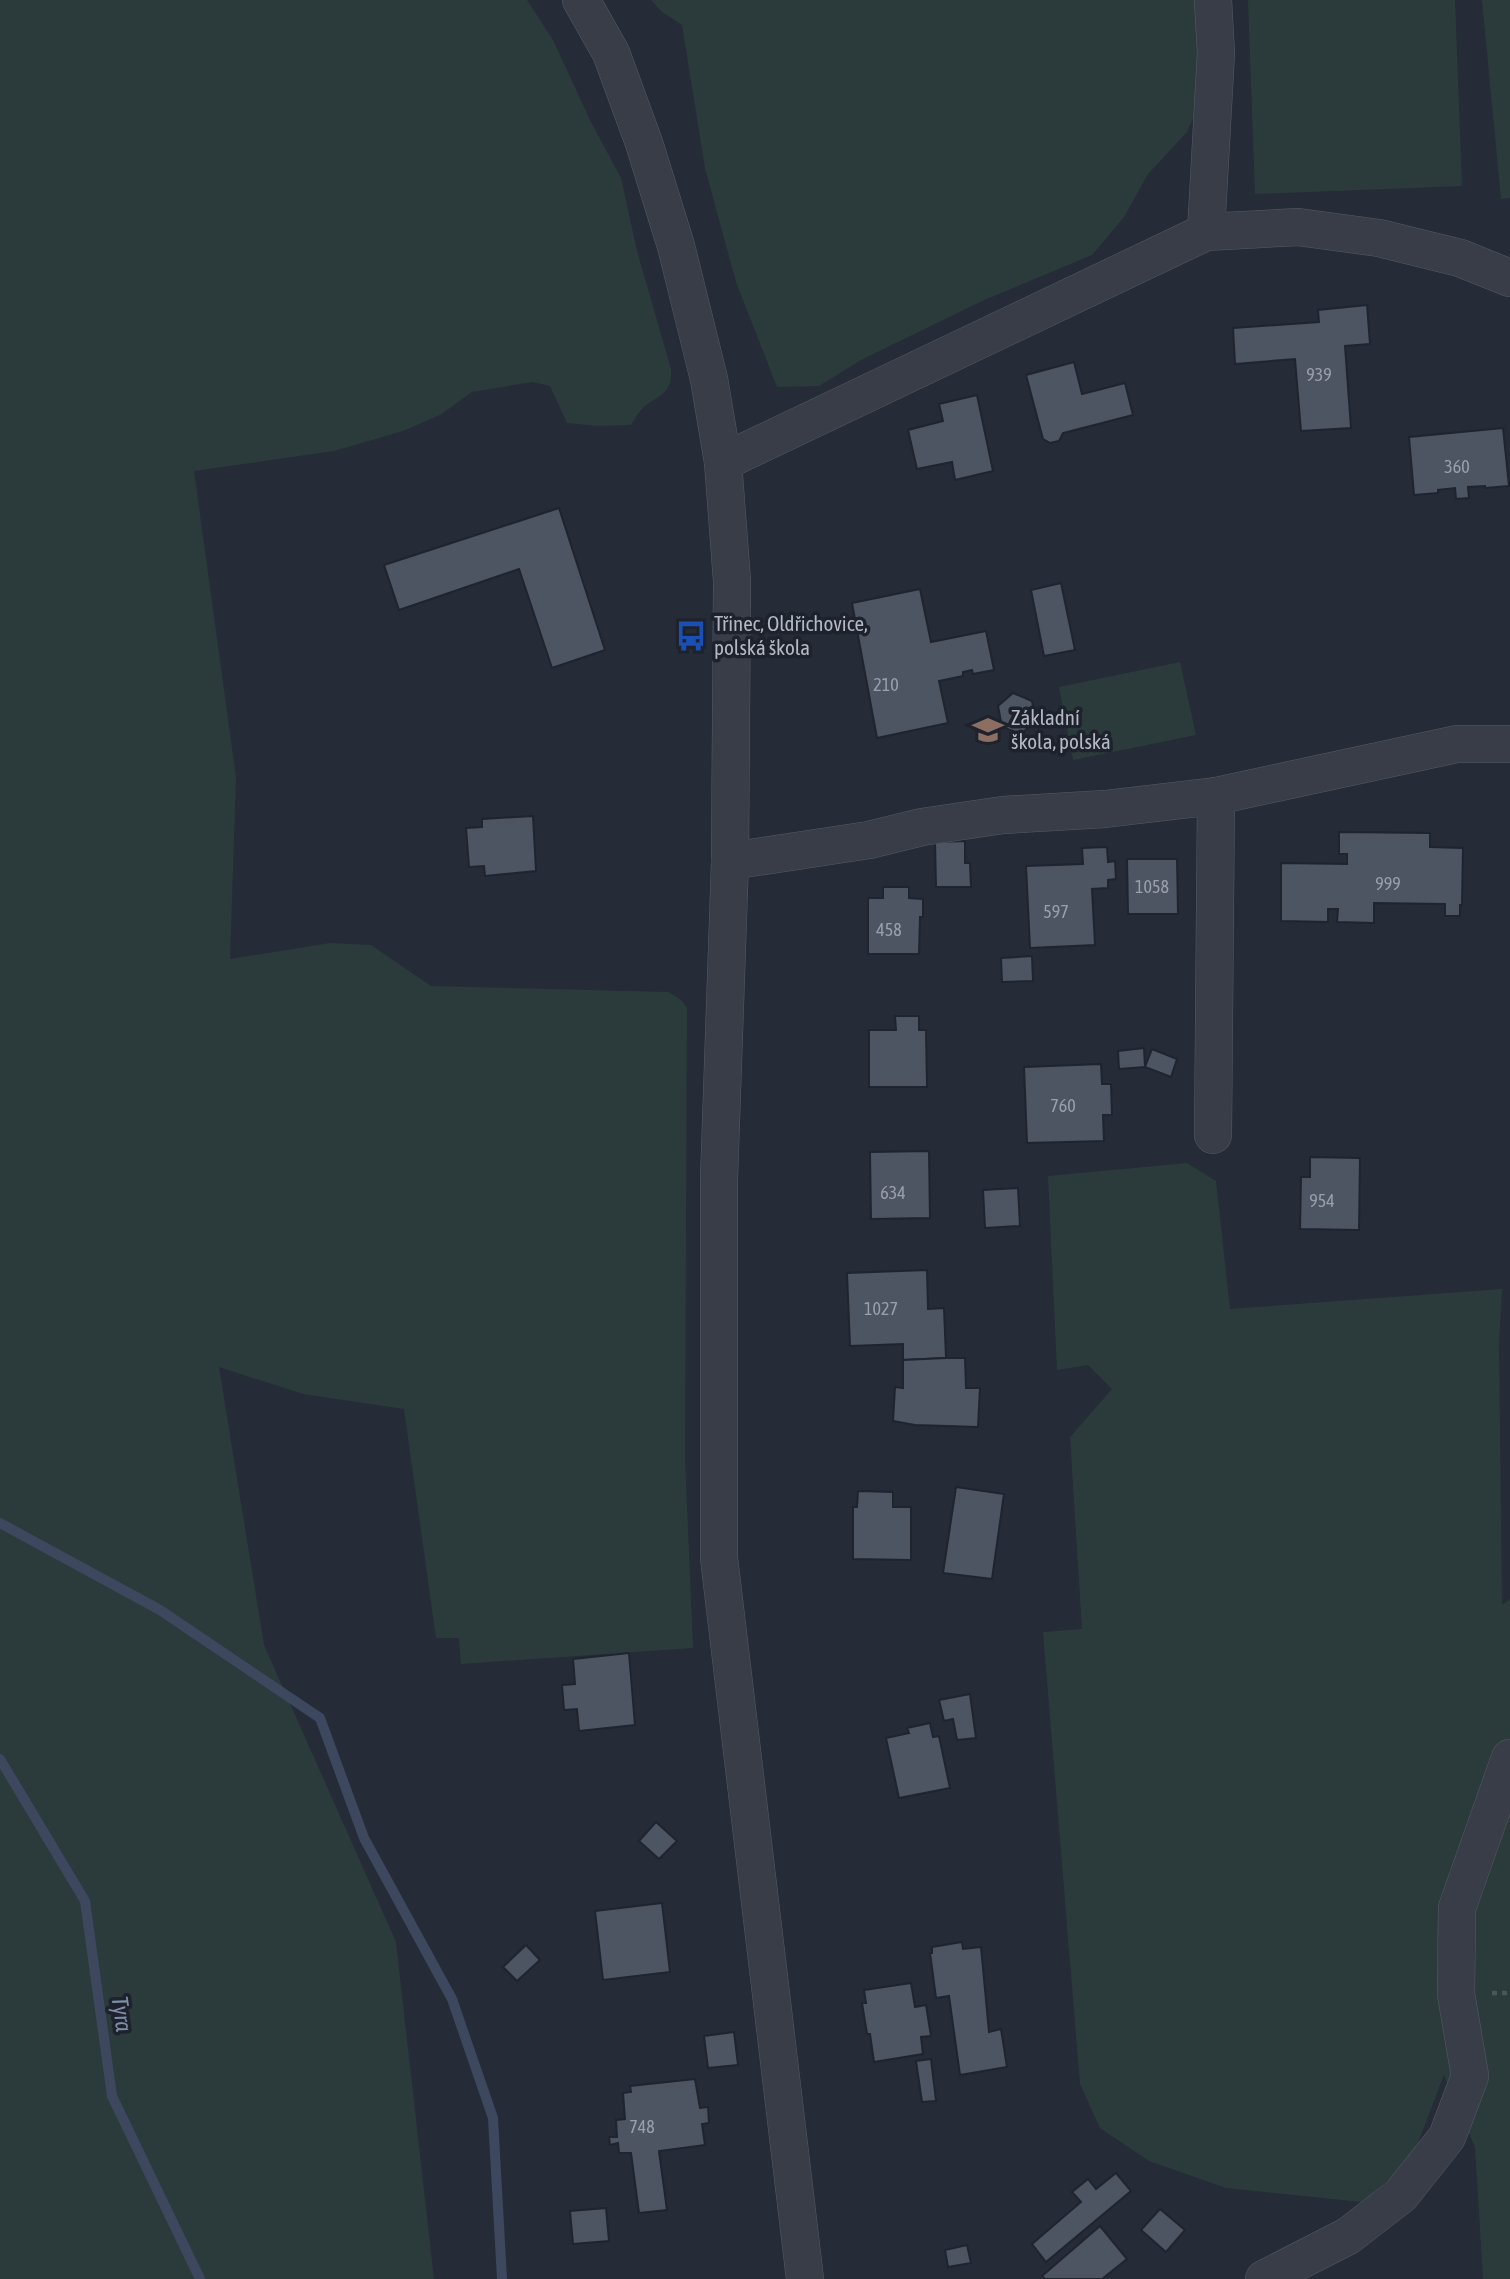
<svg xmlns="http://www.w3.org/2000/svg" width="1510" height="2279" viewBox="0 0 1510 2279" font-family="'Asap Condensed',sans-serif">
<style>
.green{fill:#2b3b3c}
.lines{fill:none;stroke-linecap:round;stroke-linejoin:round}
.stream{stroke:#3d485e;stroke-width:10}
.building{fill:#4d5563;stroke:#1f242f;stroke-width:2}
.minor-casing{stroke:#565b66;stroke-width:38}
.path{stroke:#48565a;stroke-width:4.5;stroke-dasharray:5 5;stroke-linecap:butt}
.minor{stroke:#383d48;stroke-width:37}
.labels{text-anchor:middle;stroke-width:7;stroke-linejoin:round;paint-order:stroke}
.number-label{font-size:18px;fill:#9a9fac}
.poi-label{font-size:21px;fill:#b3b8c4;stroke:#1d222d;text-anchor:start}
.water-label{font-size:23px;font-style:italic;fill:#7f8da8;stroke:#1d222d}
</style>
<rect width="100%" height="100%" fill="#252b37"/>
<g class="green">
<path d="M 0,0 L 527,0 L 553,40 L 591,122 L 621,178 L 637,251 L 671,369 C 673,397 655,395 641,410 C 637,414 634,420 631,425 L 597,426 L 567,423 L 550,386 L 532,382 L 472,392 L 440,415 L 403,431 L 334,451 L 194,471 L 236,777 L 230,959 L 330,943 L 371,945 L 431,986 L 669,992 L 681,1000 L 687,1008 L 685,1458 L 693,1648 L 461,1664 L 459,1638 L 436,1638 L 404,1409 L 303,1394 L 219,1367 L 264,1645 L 396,1942 L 434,2279 L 0,2279 Z"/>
<polygon points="651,0 1204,0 1208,84 1187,132 1148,174 1124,217 1092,255 982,301 861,360 819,386 777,387 736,282 705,168 682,25 662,12"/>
<polygon points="1248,0 1455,0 1462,186 1255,194"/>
<polygon points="1482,0 1510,0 1510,198 1501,199"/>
<polygon points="1180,662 1196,735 1073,760 1059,687"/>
<polygon points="1187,1163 1216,1181 1230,1309 1502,1289 1499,1344 1502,1605 1510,1599 1510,2279 1483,2279 1475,2147 1444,2075 1411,2161 1362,2202 1226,2188 1149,2161 1100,2128 1080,2084 1043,1632 1082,1629 1070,1437 1112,1389 1088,1365 1057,1370 1048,1176"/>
</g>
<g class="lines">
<g class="stream">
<polyline points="0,1523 160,1610 320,1718 364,1838 452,1999 493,2118 502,2279"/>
<polyline points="0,1759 85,1901 112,2096 200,2279"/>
</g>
</g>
<g class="building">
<polygon points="1367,305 1370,344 1345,346 1351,428 1301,431 1295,359 1235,364 1233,328 1319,322 1318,310"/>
<polygon points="1074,362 1082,394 1125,383 1133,415 1063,433 1059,441 1050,443 1043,439 1026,375"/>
<polygon points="977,395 993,471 955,480 952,462 917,469 908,430 943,421 939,404"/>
<polygon points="1503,428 1509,486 1485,488 1485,486 1468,487 1469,498 1456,499 1455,488 1438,490 1438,493 1414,495 1409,437"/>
<polygon points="559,508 605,650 552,668 519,569 399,610 384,565"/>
<polygon points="1061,583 1075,650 1044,656 1031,590"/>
<polygon points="920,589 931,642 986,631 994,670 973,674 972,670 963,672 963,676 939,681 948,723 877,738 852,603"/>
<polygon points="1013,693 1032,701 1036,721 1021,734 1002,727 998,706"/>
<polygon points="533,816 536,871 485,876 484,866 469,867 466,828 482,827 482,819"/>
<polygon points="1339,832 1430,833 1430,847 1463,848 1462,905 1460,905 1460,916 1445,916 1445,904 1374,903 1374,923 1337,922 1338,909 1328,909 1328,922 1281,921 1281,863 1347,864 1347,854 1339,854"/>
<polygon points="965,841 965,863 970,863 971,887 936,887 935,842"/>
<polygon points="1107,847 1108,862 1115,861 1116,879 1108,880 1108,888 1092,889 1095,945 1030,948 1026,866 1083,864 1082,848"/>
<polygon points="1127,859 1177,859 1178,914 1128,914"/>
<polygon points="883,887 909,887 909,898 923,899 923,917 920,917 919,954 868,954 868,898 883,898"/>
<polygon points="1032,956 1033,981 1002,982 1001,958"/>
<polygon points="895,1016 919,1016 919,1030 926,1030 927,1087 869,1087 869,1030 896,1030"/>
<polygon points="1144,1048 1145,1067 1119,1069 1118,1051"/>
<polygon points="1152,1049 1177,1059 1171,1077 1145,1067"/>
<polygon points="1101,1064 1102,1084 1111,1084 1112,1115 1103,1115 1104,1141 1027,1143 1024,1067"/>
<polygon points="929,1151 930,1218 871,1219 870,1152"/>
<polygon points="1310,1157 1360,1158 1359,1230 1300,1229 1301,1177 1310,1177"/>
<polygon points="1018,1188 1020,1226 985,1228 983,1190"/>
<polygon points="927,1270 928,1309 944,1308 946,1358 903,1360 903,1344 850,1346 847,1273"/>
<polygon points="946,1358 965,1358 966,1388 980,1388 978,1427 915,1425 893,1421 895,1387 903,1388 903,1360"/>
<polygon points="956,1487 1004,1494 992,1579 943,1573"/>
<polygon points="858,1491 893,1492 893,1507 911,1507 911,1560 853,1559 853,1507 857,1507"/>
<polygon points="629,1653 635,1725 579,1731 577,1709 564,1710 562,1685 575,1684 573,1659"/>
<polygon points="970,1694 976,1738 957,1740 953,1719 944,1721 939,1700"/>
<polygon points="930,1723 933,1737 939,1736 950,1788 899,1798 886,1738 909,1733 907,1728"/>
<polygon points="656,1822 677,1841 659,1859 639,1841"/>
<polygon points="662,1903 670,1972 603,1980 595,1911"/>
<polygon points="962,1942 963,1949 981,1947 989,2032 1001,2029 1007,2067 960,2075 949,1996 936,1998 930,1953 932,1953 932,1947"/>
<polygon points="526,1945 540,1960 517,1981 503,1967"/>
<polygon points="911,1983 915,2007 926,2005 931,2036 921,2037 923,2054 874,2062 870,2034 867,2034 862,2003 866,2003 864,1990"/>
<polygon points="734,2032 738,2065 708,2068 704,2036"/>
<polygon points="931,2059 936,2101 922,2102 916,2061"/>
<polygon points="695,2079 700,2108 708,2107 709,2123 702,2124 705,2145 659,2151 667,2210 639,2213 631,2153 619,2153 618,2143 610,2145 609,2137 617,2137 616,2120 625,2119 623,2093 631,2092 630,2086"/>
<polygon points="1116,2173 1131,2191 1046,2262 1032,2244 1081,2202 1072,2192 1088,2179 1096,2189"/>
<polygon points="606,2208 609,2241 573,2244 570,2211"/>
<polygon points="1160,2209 1185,2230 1166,2252 1141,2230"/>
<polygon points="1100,2226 1127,2259 1102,2279 1045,2279 1042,2276"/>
<polygon points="967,2245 971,2263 948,2267 945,2250"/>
</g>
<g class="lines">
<g class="minor-casing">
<g id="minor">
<polyline points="581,0 611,53 644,143 676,246 709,379 723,462 732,581 730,861 719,1179 719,1558 805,2279"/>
<polyline points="1206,232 1216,53 1213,0"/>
<polyline points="723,462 1206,232 1298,227 1379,238 1460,258 1510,278"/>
<polyline points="730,861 869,840 922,827 1003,815 1105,809 1216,796 1457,744 1510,744"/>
<polyline points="1213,1135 1216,796"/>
<polyline points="1264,2279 1348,2236 1401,2195 1447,2137 1470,2076 1456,1994 1457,1908 1510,1758"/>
</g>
</g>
<polyline class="path" points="1492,1993 1510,1993"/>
<use href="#minor" class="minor"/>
</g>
<defs>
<g id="bus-bare" transform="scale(2.415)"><path d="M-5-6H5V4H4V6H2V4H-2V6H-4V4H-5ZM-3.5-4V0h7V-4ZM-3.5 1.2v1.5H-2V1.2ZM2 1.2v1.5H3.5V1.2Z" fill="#1a4fb4" stroke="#1d222d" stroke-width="2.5" paint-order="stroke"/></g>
<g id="school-bare" transform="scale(2.415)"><path d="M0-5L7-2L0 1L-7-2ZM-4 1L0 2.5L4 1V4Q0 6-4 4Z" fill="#8d6e63" stroke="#1d222d" stroke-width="2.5" paint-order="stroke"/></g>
</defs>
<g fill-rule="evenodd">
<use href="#bus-bare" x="691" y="636"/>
<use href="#school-bare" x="988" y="730"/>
</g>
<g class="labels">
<g class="number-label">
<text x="1319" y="381">939</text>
<text x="1457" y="473">360</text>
<text x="886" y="691">210</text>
<text x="1388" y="890">999</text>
<text x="1152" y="893">1058</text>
<text x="1056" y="918">597</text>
<text x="889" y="936">458</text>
<text x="1063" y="1112">760</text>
<text x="893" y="1199">634</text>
<text x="1322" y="1207">954</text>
<text x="881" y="1315">1027</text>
<text x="642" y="2133">748</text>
</g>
<g class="poi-label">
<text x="714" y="631">Třinec, Oldřichovice,<tspan x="714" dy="24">polská škola</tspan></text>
<text x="1011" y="725">Základní<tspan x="1011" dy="24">škola, polská</tspan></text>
</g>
<g class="water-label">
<text transform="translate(122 2014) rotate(82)" y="8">Tyra</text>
</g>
</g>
</svg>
